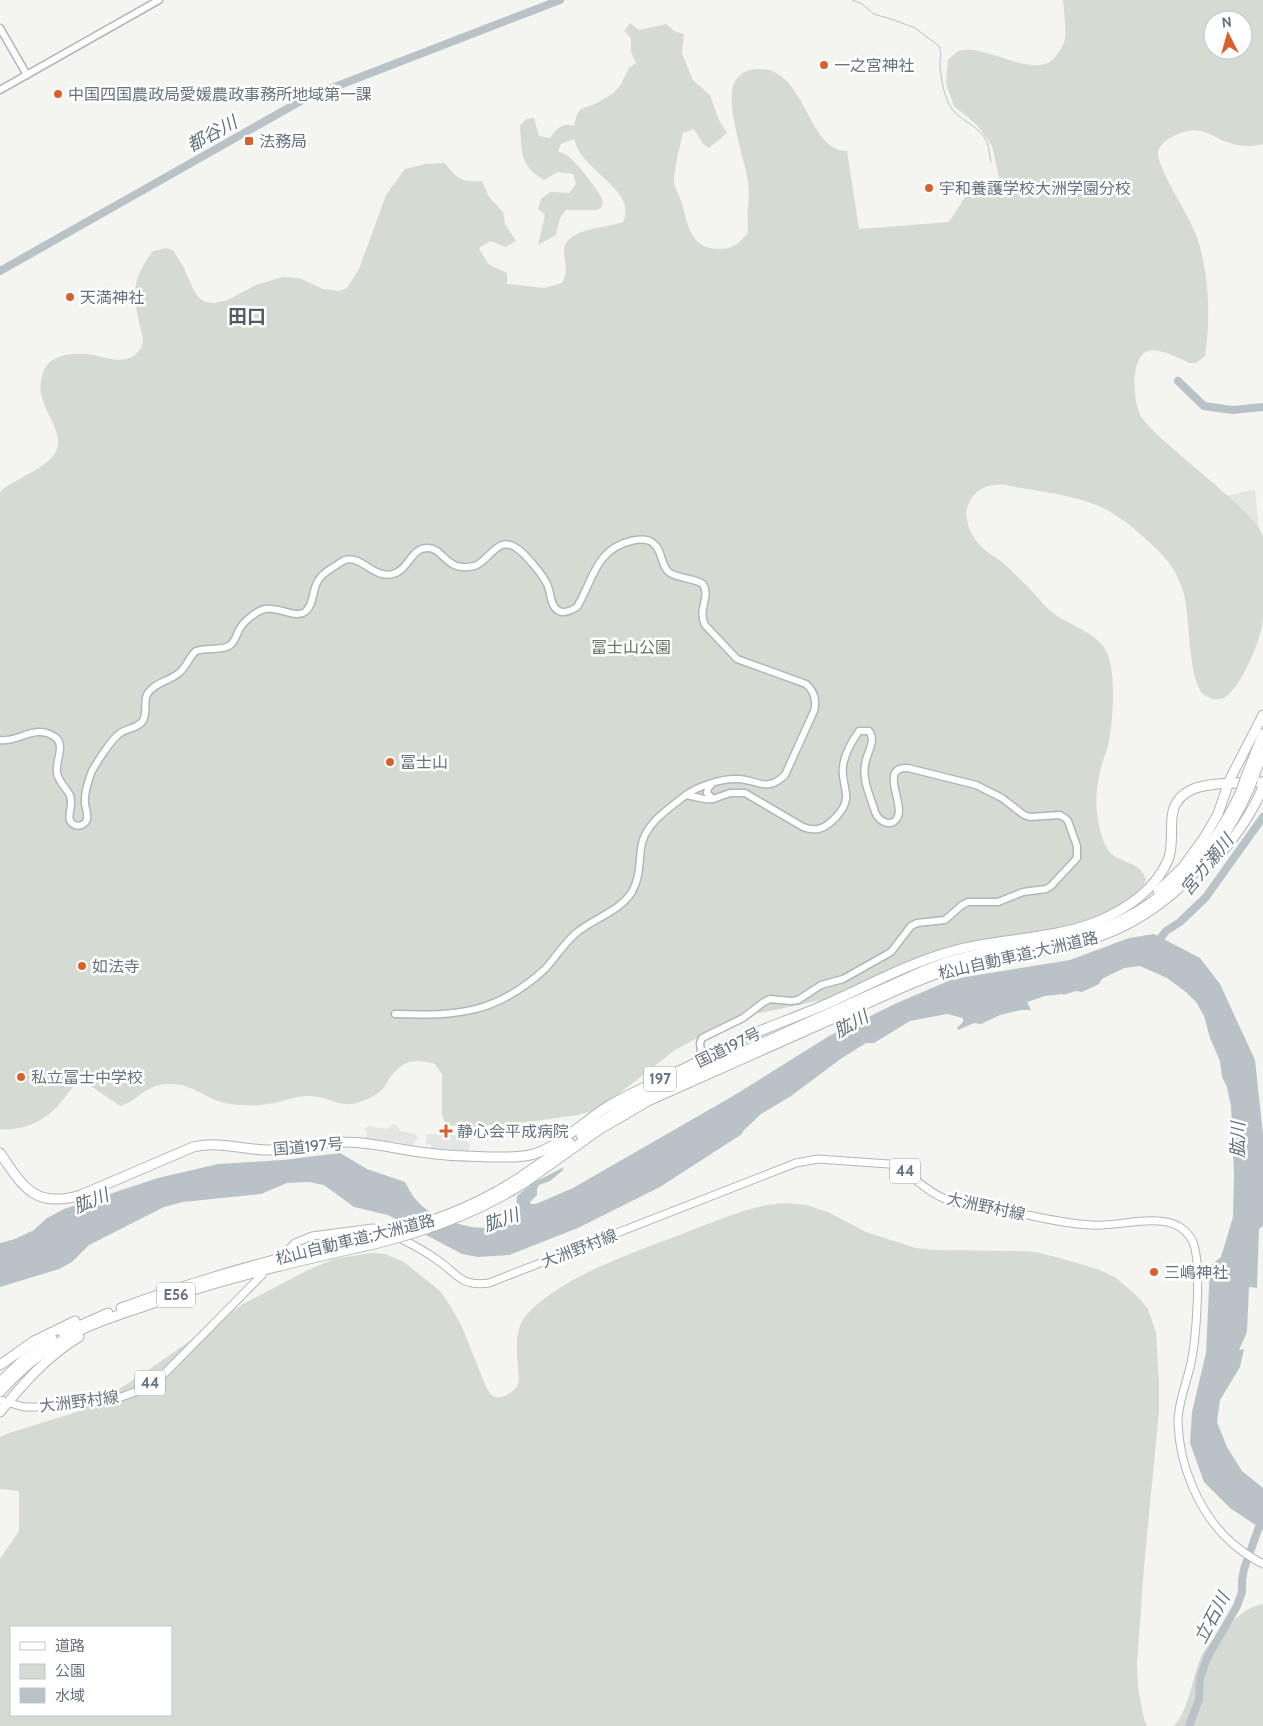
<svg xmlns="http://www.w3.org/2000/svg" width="1263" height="1726" viewBox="0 0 1263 1726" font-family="Cabin,'Noto Sans JP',sans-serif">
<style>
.built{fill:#e4e6e4}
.green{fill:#d5dbd2;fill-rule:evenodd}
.water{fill:#b9c3c7}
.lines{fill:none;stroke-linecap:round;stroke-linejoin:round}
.stream{stroke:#b9c3c7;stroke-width:1}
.river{stroke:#b9c3c7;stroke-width:8}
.secondary-casing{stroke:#b2b6ba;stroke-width:9}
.primary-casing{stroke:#b3b6b9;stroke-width:9}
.highway-casing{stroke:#b2b5b8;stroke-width:11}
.secondary{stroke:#fff;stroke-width:6}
.primary{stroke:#fff;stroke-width:7}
.highway{stroke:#fff;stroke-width:9}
.highway-bridge-casing{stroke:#b2b5b8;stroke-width:11;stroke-linecap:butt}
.highway-bridge{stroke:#fff;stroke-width:9}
.poi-dot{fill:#d6612f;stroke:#fff;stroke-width:2}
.labels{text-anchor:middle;stroke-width:5;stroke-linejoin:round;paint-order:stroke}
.shield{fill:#fff;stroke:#939ca5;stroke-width:1}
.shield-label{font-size:15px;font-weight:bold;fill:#65727f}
.poi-label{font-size:16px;fill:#65727f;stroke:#fff;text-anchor:start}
.park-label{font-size:16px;fill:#667764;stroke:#fff}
.street-label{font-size:16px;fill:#65727f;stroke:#fff}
.water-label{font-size:18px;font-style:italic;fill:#61737d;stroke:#fff}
.quarter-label{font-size:19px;font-weight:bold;fill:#535c65;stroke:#fff}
</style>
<rect width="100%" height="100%" fill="#f4f4f1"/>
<g class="built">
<polygon points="1255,489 1261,550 1222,497"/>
<polygon points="393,1124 397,1125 400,1131 416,1134 416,1136 419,1138 413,1143 415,1148 398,1142 365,1140 367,1133 364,1129 368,1126 387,1129"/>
<polygon points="427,1134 467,1136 467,1142 470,1144 469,1151 431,1148 431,1144 426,1144"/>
</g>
<g class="green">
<path d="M 1063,0 L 1263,0 L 1263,144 C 1247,148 1234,146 1219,139 C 1210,134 1201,129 1190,131 C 1179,132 1160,140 1158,153 C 1157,167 1189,216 1195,232 C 1209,268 1211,318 1205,356 L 1196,363 L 1190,363 C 1179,359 1160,347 1148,351 C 1129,358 1133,405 1142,418 C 1163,447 1258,512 1263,537 C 1263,544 1263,551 1263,558 C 1263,574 1263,590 1263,606 C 1263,613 1263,620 1262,626 C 1258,646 1243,681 1228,695 C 1224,699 1219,700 1213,699 C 1210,698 1205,696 1203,694 C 1188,679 1190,617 1184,595 C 1182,587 1179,579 1175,572 C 1168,560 1159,551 1149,542 C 1133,527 1116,513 1096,505 C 1068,494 1034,491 1005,485 C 993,484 982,486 974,495 C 958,512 970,538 986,551 C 991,555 997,558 1002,562 C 1009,568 1017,576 1024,583 C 1036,594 1044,608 1059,617 C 1073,626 1092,632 1103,646 C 1118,663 1113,725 1108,746 C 1107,751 1104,756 1103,761 C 1098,777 1095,796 1097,813 C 1099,827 1103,850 1116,857 C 1130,865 1139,863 1146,879 L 1144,885 L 1126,902 L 1094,924 L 956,951 L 831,998 L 751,1015 L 710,1031 L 675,1050 L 606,1104 L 592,1111 L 578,1115 L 527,1122 L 468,1127 L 448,1125 L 444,1121 L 442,1113 L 442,1074 L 435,1064 C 414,1058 402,1060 389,1079 C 387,1082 386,1086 383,1089 C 377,1095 365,1101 356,1103 C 339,1108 325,1095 308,1096 C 296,1096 286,1100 275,1103 C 259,1106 240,1106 225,1103 C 206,1099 191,1083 171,1084 C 143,1084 141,1100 120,1106 L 82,1080 C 73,1085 69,1092 63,1100 C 47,1120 26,1131 0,1129 L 0,492 C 14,478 51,468 57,449 C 64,428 36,405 41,381 C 42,373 45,366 51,361 C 61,354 76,353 88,354 C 106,357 132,369 142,345 C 145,339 141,332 140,326 C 132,294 132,279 153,251 L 166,248 L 173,250 L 183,266 L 194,291 L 200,299 L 206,302 L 214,303 L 228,300 L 256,285 L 282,277 L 299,278 L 323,289 L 339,291 L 347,288 L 359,269 L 386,195 L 405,169 L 425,164 L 445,163 C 458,180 461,182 482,181 L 489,197 L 503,212 L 505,224 L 516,241 L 506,247 L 490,241 L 479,248 L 488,264 L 507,273 L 507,284 L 544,288 L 562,283 C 568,273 565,263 564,252 C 563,228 608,228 623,222 C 638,189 582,173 574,139 L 561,144 L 558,151 C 561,152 565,154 568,156 C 576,162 600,191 602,200 C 603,203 602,205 601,208 L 596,210 L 566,210 L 560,218 L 556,235 L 538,245 L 545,215 L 538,209 L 541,199 L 550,192 L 569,193 L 576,184 L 573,174 L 558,172 L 544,180 C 519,165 522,152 520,126 L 526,119 L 534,118 L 539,136 L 550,138 C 557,129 562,122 574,126 L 577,114 L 581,109 L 597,103 L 612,94 L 620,86 L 629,68 L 636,63 L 631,52 L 631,38 L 624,31 L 630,23 L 639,30 L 666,24 L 674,31 L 684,34 L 682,54 L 693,80 L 710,95 L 719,120 L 727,133 L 709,148 L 703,144 L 694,129 L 683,133 C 680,145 674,170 674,182 C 675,189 680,197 682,204 C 688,226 691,249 719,249 C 733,249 739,243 748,233 C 748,224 747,214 748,206 C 749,199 749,191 748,183 C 746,159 719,94 739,76 C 745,70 752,69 760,69 C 806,69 807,151 847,151 L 859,229 L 949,222 L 965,197 L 1003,195 L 992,146 L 977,125 L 954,106 L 946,83 L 948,60 C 953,55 958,50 964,50 C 992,46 1040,84 1058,53 C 1061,49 1064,44 1065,39 C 1066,27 1064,12 1063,0 ZM 1213,20 L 1243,20 L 1243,50 L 1213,50 Z"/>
<path d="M 785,1203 L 806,1205 L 828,1212 L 866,1232 L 916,1248 L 937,1250 L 1016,1251 L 1035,1252 L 1060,1258 L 1097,1269 L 1115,1277 L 1137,1296 L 1148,1309 L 1156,1332 L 1159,1382 L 1159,1411 L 1144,1567 L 1137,1664 L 1138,1688 L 1144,1719 L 1147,1726 L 0,1726 L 0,1559 L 19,1531 L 19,1491 L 0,1489 L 0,1437 L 6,1434 L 83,1410 L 103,1399 L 141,1375 L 243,1304 L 308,1270 L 334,1259 L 371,1253 L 385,1254 L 404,1262 L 440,1291 L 451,1307 L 462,1327 L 486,1387 C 488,1390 490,1394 493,1396 C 500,1401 515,1392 518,1384 C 520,1378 518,1372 518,1365 C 516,1348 515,1325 529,1312 C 568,1273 636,1252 687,1232 C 719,1220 751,1205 785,1203 ZM 11,1627 L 171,1627 L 171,1715 L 11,1715 Z"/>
<path d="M 1263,1604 L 1263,1726 L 1174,1726 C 1191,1706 1191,1678 1202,1655 C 1209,1641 1222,1631 1233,1621 C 1242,1613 1251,1606 1263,1604 Z"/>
</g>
<path class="water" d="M 1154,934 L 1200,958 L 1220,984 L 1255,1060 L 1263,1134 L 1263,1226 L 1259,1229 L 1257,1288 L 1249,1287 L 1247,1332 L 1239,1350 L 1244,1349 L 1240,1367 L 1220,1400 L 1217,1422 L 1227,1447 L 1242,1471 L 1263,1488 L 1263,1530 L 1230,1508 L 1204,1482 L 1190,1443 L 1192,1412 L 1206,1353 L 1210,1266 L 1221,1257 L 1233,1217 L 1234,1173 L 1231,1106 L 1227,1087 L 1222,1077 L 1220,1061 L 1210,1038 L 1204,1016 L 1196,1002 L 1186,992 L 1167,978 L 1140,966 L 1124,968 L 1102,979 L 1099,984 L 1082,992 L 1076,991 L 1063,995 L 1063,994 L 1045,996 L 1027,1002 L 1031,1010 L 1021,1010 L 1000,1015 L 981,1024 L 974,1023 L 958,1030 L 957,1028 L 963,1022 L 963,1018 L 947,1014 L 910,1021 L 874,1043 L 866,1043 L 842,1058 L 791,1096 L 761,1114 L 743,1131 L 742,1134 L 660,1187 L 578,1228 L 509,1255 L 478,1257 L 462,1254 L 388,1215 L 354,1207 L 324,1185 L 309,1182 L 287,1183 L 261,1194 L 183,1202 L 164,1207 L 89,1245 L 72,1262 L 59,1269 L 0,1287 L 0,1243 L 15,1239 L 34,1230 L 47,1218 L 64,1209 L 158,1178 L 218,1164 L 283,1160 L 340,1153 L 367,1169 L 405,1182 C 410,1192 416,1202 426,1209 C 440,1220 474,1231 492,1227 C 500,1225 509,1219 516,1215 L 517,1196 L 533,1183 L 564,1167 L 563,1170 L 550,1181 L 539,1185 L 537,1189 L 537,1195 L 530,1202 L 531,1204 L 536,1204 L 573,1188 L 733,1096 L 829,1036 L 897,1003 L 953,979 L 1070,960 L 1129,938 Z"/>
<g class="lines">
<path class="stream" d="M 852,0 L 862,4 L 874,14 L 894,20 L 915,28 L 939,46 C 942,53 940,58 940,65 C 941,78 943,92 949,104 C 957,121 979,124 987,142 C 989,148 990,156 991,162"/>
<g class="river">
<polyline points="0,271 306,98 560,0"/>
<polyline points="1178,381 1204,406 1232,410 1263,407"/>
<polyline points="1155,945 1166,931 1180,922 1206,897 1263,817"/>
<polyline points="1189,1726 1199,1699 1200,1678 1207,1658 1237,1606 1242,1592 1242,1580 1244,1569 1260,1524"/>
</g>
<g class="secondary-casing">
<g id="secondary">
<polyline points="0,28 27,75"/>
<polyline points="0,90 159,0"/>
<path d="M 0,740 C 18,743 35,723 55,737 C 66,745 55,761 57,773 C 58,780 64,786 68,792 C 77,804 62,820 75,825 C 80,827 86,824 87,819 C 88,815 86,809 85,804 C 84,793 88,781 92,771 C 97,762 111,740 119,734 C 126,728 136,729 142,722 C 149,713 142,701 148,693 C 155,682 171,681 180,672 C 187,666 189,657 196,651 C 206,647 219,651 229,646 C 235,642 236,636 239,630 C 243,622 256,611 265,609 C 277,606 296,619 305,612 C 314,605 312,590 318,581 C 321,575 326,572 332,568 C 336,566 340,562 345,560 C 362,555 373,579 393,574 C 409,570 411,547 428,548 C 444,548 446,573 474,566 C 489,563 497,533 518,549 C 527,556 542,574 547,584 C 551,592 550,607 559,611 C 565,614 572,610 577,607 C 593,580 596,549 631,541 C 639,539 647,538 653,543 C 663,550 660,566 670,573 C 680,579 694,578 703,584 C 711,598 697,608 705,625 L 737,659 L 806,684 C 814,691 817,700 814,711 L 785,775 C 766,793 759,780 738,779 C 723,778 698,786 686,795 C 694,796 706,801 713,799"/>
<path d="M 395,1014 C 458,1016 496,1014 545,969 C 555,958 563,945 575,934 C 593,918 618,913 632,892 C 640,878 639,864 641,848 C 644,824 668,809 686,795"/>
<path d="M 702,1059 L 700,1043 L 702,1038 L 743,1018 L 764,1002 L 770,999 L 791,1001 L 798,1000 L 821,985 L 843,979 L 891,952 L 911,926 L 917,923 L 945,920 L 962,905 L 968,902 L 998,902 L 1023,892 L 1046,889 L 1051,886 L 1077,858 L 1077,846 L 1068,821 L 1065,818 L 1060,815 L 1030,817 L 1024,815 L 1002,798 L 976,785 L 908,768 C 879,766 904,803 898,816 C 893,829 879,822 875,812 C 871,798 862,780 865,765 C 866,753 877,742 869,731 L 859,731 C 852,741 844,755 843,767 C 841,778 847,788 846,799 C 845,810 829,827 818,829 C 812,830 808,829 803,827 L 745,793 L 730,793 L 713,799 L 707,793 L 708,788 L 711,785"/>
</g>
</g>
<g class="primary-casing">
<g id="primary">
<path d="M 288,1250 L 295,1243 L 312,1236 L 373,1228 C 391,1232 420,1248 436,1259 C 457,1273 460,1287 489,1283 L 796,1163 L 818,1159 L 889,1164 C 910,1171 922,1189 943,1198 C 964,1207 990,1208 1013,1212 C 1039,1217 1065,1224 1091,1225 C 1116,1227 1156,1214 1178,1226 C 1184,1229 1190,1236 1193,1242 C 1202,1264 1196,1339 1191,1363 C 1187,1382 1178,1402 1178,1422 C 1179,1465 1199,1514 1232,1543 C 1241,1551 1252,1558 1263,1564"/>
<polyline points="0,1400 24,1407 37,1407 110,1401 135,1392 164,1374 262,1275"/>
</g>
</g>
<g class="highway-casing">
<g id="highway">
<polyline points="1245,779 1263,734"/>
<polyline points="1253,779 1263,752"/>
<path d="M 1210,865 C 1231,843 1251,816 1263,787"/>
<polyline points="1158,891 1183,867 1204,838 1218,814 1230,779 1263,715"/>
<path d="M 581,1135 L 619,1110 L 646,1095 L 923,971 C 936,966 949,961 962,958 C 998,948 1035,946 1071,938 C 1151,920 1209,862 1242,789"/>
<path d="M 0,1153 C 23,1187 35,1209 81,1195 L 193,1147 C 219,1141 240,1149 265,1150 C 292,1151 317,1141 344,1142 C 372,1142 400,1150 428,1153 C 447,1156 468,1156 488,1157 C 502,1157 516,1158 530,1155 C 555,1150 584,1121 607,1107 C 631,1092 657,1082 683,1069 C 701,1061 717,1049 736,1041 C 767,1027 800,1016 831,1002 C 873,983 915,960 960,949 C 1005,938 1053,939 1096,922 C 1125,910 1155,890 1168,860 C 1178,836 1160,805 1191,790 C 1207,782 1244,783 1263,782"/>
<polyline points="519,1178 570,1143"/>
<path d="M 524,1183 L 600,1129 L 648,1101 L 906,986 C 932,975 957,965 985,960 C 1015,954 1045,951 1074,944 C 1155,925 1216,864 1249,789"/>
<path d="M 121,1308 C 203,1278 285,1255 371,1237"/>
<polyline points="63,1333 108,1313"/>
<polyline points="0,1365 34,1341 75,1321"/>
<polyline points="0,1382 23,1360 52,1339"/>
<path d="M 0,1392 C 17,1373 36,1356 58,1343 C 83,1326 113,1317 142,1307 C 219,1279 294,1262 374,1244"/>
<path d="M 0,1412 C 23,1384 47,1356 79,1337"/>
</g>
</g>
<use href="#secondary" class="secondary"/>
<use href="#primary" class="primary"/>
<use href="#highway" class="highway"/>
<g class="highway-bridge-casing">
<g id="highway-bridge">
<polyline points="1242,789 1245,779"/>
<polyline points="1249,789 1253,779"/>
<path d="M 371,1237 C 424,1226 473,1208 519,1178"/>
<path d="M 374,1244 C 428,1231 477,1213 524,1183"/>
</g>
</g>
<use href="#highway-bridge" class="highway-bridge"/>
</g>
<g class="poi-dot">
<circle cx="824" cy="65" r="5"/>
<circle cx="58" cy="94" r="5"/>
<rect x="244" y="136" width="10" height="10" rx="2.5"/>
<circle cx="929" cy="188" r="5"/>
<circle cx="70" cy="297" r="5"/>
<circle cx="390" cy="762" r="5"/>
<circle cx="82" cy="966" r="5"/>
<circle cx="21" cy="1077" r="5"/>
<path d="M443.5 1123.5h5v5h5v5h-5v5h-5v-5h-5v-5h5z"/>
<circle cx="1154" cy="1272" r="5"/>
</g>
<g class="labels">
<g class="shield">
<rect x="644" y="1066.5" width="32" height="25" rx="4"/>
<rect x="890" y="1158.5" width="30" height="25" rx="4"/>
<rect x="157" y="1282.5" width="38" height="25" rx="4"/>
<rect x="135" y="1370.5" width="30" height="25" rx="4"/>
</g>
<g class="shield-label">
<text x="660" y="1084">197</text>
<text x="905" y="1176">44</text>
<text x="176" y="1300">E56</text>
<text x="150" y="1388">44</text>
</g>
<g class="poi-label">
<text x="834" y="71">一之宮神社</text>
<text x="68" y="100">中国四国農政局愛媛農政事務所地域第一課</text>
<text x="259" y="147">法務局</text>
<text x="939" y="194">宇和養護学校大洲学園分校</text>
<text x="80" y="303">天満神社</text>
<text x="400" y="768">冨士山</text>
<text x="92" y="972">如法寺</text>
<text x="31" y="1083">私立冨士中学校</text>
<text x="457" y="1137">静心会平成病院</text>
<text x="1164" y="1278">三嶋神社</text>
</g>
<g class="park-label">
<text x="631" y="653">冨士山公園</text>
</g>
<g class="street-label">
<text transform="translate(1018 955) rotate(-13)" y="6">松山自動車道;大洲道路</text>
<text transform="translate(728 1047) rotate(-26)" y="6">国道197号</text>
<text transform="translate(308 1146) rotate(-5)" y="6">国道197号</text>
<text transform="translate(986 1206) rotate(12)" y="6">大洲野村線</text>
<text transform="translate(355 1239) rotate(-14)" y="6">松山自動車道;大洲道路</text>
<text transform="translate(579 1248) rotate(-21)" y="6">大洲野村線</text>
<text transform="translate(79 1401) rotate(-7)" y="6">大洲野村線</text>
</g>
<g class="water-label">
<text transform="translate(212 134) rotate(-29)" y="6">都谷川</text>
<text transform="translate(1207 865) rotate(-51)" y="6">宮ガ瀬川</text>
<text transform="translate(851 1024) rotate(-29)" y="6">肱川</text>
<text transform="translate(1238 1140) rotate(-89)" y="6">肱川</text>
<text transform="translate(91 1201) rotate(-22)" y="6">肱川</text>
<text transform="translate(501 1220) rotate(-19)" y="6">肱川</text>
<text transform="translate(1212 1618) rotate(-62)" y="6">立石川</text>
</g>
<g class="quarter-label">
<text x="247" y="323">田口</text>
</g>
</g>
<rect x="10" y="1626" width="162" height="90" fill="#ffffff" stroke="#c1c7cc"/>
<rect x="20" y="1642" width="25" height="8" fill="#ffffff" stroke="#c1c7cc"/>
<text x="55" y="1651" font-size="15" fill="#65727f">道路</text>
<rect x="20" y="1664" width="25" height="15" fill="#d5dbd2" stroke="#c1c7cc"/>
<text x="55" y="1676" font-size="15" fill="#65727f">公園</text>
<rect x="20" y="1688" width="25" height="15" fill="#b9c3c7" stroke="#c1c7cc"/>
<text x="55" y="1701" font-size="15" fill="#65727f">水域</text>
<g transform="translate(1228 35) rotate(354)"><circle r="24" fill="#ffffff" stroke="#c1c7cc"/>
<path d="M0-4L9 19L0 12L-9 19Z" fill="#d6612f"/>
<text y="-8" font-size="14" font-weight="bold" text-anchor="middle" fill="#65727f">N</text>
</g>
</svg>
